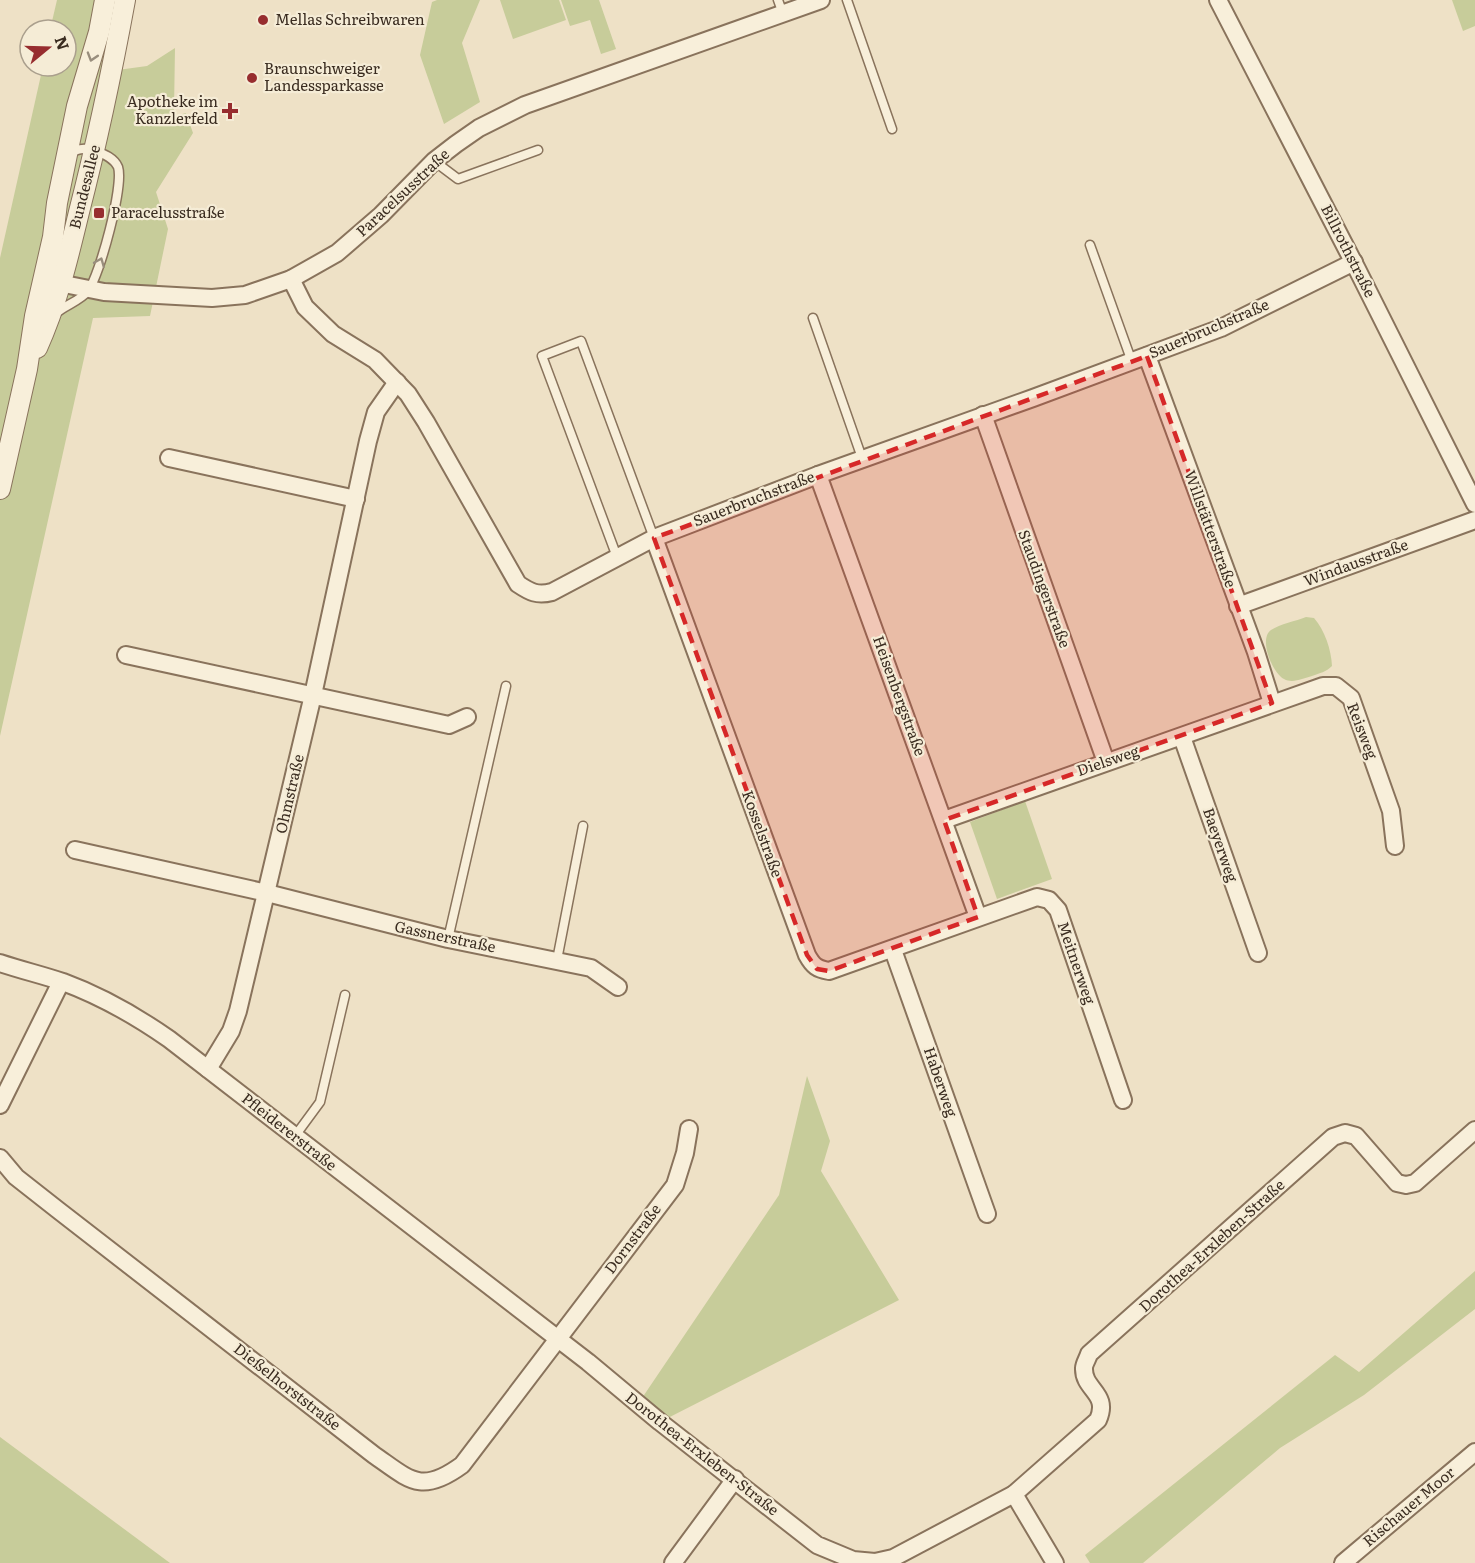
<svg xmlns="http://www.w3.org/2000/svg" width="1475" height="1563" viewBox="0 0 1475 1563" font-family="Literata,serif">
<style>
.green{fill:#c7cc9a}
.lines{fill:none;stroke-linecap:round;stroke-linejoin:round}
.service-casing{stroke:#89735c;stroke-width:11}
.minor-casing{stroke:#89735c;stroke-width:20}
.tertiary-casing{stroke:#89735c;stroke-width:22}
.service{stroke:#f8efda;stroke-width:8}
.minor{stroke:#f8efda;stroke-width:16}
.tertiary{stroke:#f8efda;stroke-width:20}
.oneway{stroke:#998e7d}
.marked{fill:#d62828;fill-opacity:0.2;stroke:#d62828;stroke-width:4.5;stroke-dasharray:12 8;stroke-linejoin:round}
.poi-dot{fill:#972d2f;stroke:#f5ecd6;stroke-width:2}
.labels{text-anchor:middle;stroke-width:4.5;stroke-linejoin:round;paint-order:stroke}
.poi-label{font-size:15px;fill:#3a2c20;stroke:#f5ecd6;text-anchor:start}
.street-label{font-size:15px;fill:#3a2c20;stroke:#f5ecd6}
</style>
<rect width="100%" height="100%" fill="#eee1c6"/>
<g class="green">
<polygon points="57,0 125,0 103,72 147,66 175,48 174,110 176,116 186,113 193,133 156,192 168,229 150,316 93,318 0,736 0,258 43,66 66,66 66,30 50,30"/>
<polygon points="437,0 480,0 462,43 480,102 444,124 420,55 432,2"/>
<polygon points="500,0 559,0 566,20 513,39"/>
<polygon points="561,0 599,0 616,49 601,54 590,20 570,26"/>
<polygon points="1452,0 1475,0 1475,26 1463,31"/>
<path d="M 1306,617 L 1314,618 C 1325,631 1331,649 1332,666 C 1326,672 1320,673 1312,676 C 1303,678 1293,684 1284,679 C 1273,674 1258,639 1271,630 C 1280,624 1296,621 1306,617 Z"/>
<polygon points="1025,801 1052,879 997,899 970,822"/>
<polygon points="807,1076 830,1141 821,1171 899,1300 660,1422 638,1404 779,1195"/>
<polygon points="1475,1271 1475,1309 1364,1395 1280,1448 1143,1563 1090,1563 1085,1555 1335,1355 1359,1372"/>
<polygon points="0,1437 170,1563 0,1563"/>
</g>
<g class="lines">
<g class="service-casing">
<g id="service">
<polyline points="778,0 783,14"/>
<polyline points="847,0 892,129"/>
<polyline points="434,161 458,179 538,150"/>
<polyline points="1090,245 1132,362"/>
<path d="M 54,315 C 64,305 79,302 88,291 C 100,275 124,185 118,167 C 114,158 104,154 96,151 C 87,148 77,148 70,154"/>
<polyline points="813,318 862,458"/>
<polyline points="617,557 542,356 581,341 654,538"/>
<polyline points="448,939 506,686"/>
<polyline points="557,960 583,826"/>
<polyline points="295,1136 320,1102 345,995"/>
</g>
</g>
<g class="minor-casing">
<g id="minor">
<polyline points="1218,0 1357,269 1475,504"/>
<path d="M 291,279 L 305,307 L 333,334 L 375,360 L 408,394 L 426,422 L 518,584 C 530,592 537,596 552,592 L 654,538 L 818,475 L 1033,398 L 1221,328 L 1354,262"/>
<polyline points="49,281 104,292 212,298 245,295 291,279 337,253 381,215 434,161 456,144 479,128 525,105 821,0"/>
<polyline points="1147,356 1256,652 1272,703"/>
<polyline points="983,415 1106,762"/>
<polyline points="169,458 356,499"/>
<polyline points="818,475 978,917"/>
<path d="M 654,538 L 807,955 C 813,966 817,969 829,971 L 1037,897 L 1049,900 L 1058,910 L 1123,1100"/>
<polyline points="1238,606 1475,520"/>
<polyline points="126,655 449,725 467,717"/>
<polyline points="1182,737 1258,953"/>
<polyline points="944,820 1323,686 1336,686 1351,698 1391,811 1395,846"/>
<polyline points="75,850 267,893 448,939 591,968 618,987"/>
<polyline points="893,950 987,1214"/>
<path d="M 0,963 C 21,970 42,975 63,982 C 101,996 136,1016 169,1039 L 588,1362 L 660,1422 L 817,1545 L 853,1560 L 875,1562 L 893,1558 L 1014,1494 L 1098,1420 C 1110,1393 1083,1390 1084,1368 C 1084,1364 1088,1358 1089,1354 L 1333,1137 L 1345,1133 L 1356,1136 L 1397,1183 L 1406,1185 L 1415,1183 L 1475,1130"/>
<polyline points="208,1069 231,1031 238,1011 313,695 368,441 376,412 397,382"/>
<polyline points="0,1105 61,982"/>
<path d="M 0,1158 L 16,1177 L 58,1210 L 374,1455 C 410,1480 421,1495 462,1465 L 675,1185 L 685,1153 L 689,1129"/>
<polyline points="1014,1494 1055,1563"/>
<polyline points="673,1563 735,1479"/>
<polyline points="1343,1563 1475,1452"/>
</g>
</g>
<g class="tertiary-casing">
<g id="tertiary">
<path d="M 37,348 C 57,304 68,258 79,212 C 97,142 112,71 125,0"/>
<polyline points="0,489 27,369 35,316 53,237 57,203 77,106 99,32 105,0"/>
</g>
</g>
<use href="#service" class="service"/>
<use href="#minor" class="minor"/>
<use href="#tertiary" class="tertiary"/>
</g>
<defs><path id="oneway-chevron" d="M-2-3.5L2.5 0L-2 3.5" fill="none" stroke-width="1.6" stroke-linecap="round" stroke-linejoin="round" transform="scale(1.5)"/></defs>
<g class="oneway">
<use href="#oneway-chevron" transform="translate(92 57) rotate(107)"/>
<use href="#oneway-chevron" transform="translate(100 262) rotate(-68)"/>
</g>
<path class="marked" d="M 1147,356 L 1272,703 L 944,820 L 978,917 L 829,971 L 817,969 L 807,955 L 654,538 Z"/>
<g class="poi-dot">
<circle cx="263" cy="20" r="6"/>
<circle cx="252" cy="78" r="6"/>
<path d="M227 102h6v6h6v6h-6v6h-6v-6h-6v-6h6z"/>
<rect x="93" y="207" width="12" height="12" rx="3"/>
</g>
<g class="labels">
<g class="poi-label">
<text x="275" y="25">Mellas Schreibwaren</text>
<text x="264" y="74">Braunschweiger<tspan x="264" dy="17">Landessparkasse</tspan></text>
<text x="218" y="107" text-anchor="end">Apotheke im<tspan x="218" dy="17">Kanzlerfeld</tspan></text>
<text x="111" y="218">Paracelusstraße</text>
</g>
<g class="street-label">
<text transform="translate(85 187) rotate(-76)" y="5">Bundesallee</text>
<text transform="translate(403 193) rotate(-43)" y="5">Paracelsusstraße</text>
<text transform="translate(1348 251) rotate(63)" y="5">Billrothstraße</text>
<text transform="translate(1209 329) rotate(-23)" y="5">Sauerbruchstraße</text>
<text transform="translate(754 499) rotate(-21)" y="5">Sauerbruchstraße</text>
<text transform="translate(1210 529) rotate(70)" y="5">Willstätterstraße</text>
<text transform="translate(1356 563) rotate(-20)" y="5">Windausstraße</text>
<text transform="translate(1044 589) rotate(70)" y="5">Staudingerstraße</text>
<text transform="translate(899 696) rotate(70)" y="5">Heisenbergstraße</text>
<text transform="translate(1362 731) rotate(69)" y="5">Reisweg</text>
<text transform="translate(1108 761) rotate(-19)" y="5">Dielsweg</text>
<text transform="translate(290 794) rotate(-77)" y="5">Ohmstraße</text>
<text transform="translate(762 834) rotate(70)" y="5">Kosselstraße</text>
<text transform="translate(1220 845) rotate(71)" y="5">Baeyerweg</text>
<text transform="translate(445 937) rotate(12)" y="5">Gassnerstraße</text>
<text transform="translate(1076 963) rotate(71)" y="5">Meitnerweg</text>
<text transform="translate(940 1082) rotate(71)" y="5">Haberweg</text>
<text transform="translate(289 1132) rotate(38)" y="5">Pfleidererstraße</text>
<text transform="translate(633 1239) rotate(-53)" y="5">Dornstraße</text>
<text transform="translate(1212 1246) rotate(-42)" y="5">Dorothea-Erxleben-Straße</text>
<text transform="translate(287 1387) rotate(38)" y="5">Dießelhorststraße</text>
<text transform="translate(702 1454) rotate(38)" y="5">Dorothea-Erxleben-Straße</text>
<text transform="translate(1409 1507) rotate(-40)" y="5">Rischauer Moor</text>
</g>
</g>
<g transform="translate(48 48) rotate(71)"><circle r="28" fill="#f5ecd6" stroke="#aa9f8d" stroke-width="1.5"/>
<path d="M0-4.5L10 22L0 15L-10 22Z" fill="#972d2f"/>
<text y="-9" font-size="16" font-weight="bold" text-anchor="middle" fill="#3a2c20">N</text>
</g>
</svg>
